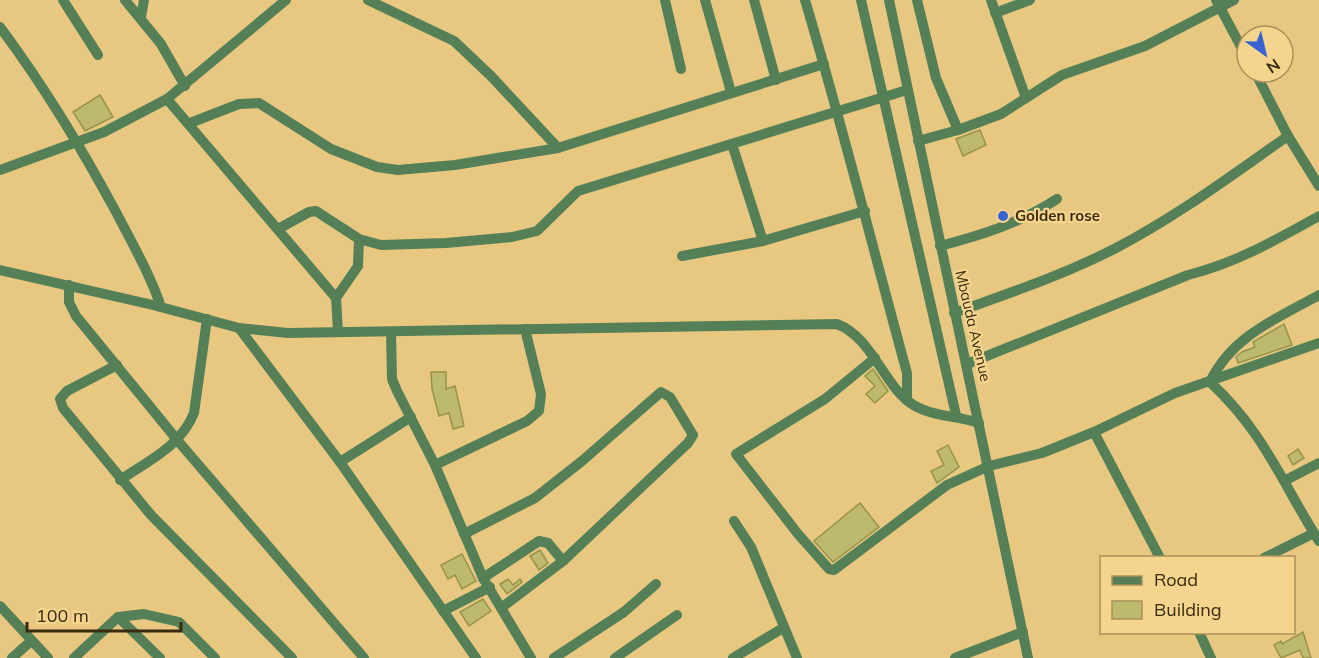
<svg xmlns="http://www.w3.org/2000/svg" width="1319" height="658" viewBox="0 0 1319 658" font-family="Mulish,sans-serif">
<style>
.building{fill:#bdb96f;stroke:#979349;stroke-width:1.5}
.lines{fill:none;stroke-linecap:round;stroke-linejoin:round}
.minor{stroke:#558057;stroke-width:10}
.poi-dot{fill:#3962d2;stroke:#f5d58e;stroke-width:2}
.labels{text-anchor:middle;stroke-width:4.5;stroke-linejoin:round;paint-order:stroke}
.poi-label{font-size:15px;font-weight:bold;fill:#382b0e;stroke:#f5d58e;text-anchor:start}
.street-label{font-size:15px;fill:#382b0e;stroke:#f5d58e}
</style>
<rect width="100%" height="100%" fill="#e8c881"/>
<g class="building">
<polygon points="100,95 113,117 85,131 73,112"/>
<polygon points="980,130 986,145 963,156 956,139"/>
<polygon points="1284,324 1292,345 1238,363 1236,357 1242,352 1255,347 1253,342"/>
<polygon points="873,369 888,391 875,403 866,394 875,386 865,376"/>
<polygon points="431,372 446,372 446,389 455,386 464,426 453,429 449,413 439,416 432,389"/>
<polygon points="948,445 959,467 937,483 931,471 944,465 937,451"/>
<polygon points="1298,449 1304,458 1293,465 1288,456"/>
<polygon points="860,503 879,527 833,562 814,541"/>
<polygon points="540,550 548,563 539,570 530,556"/>
<polygon points="462,554 476,581 462,589 455,575 448,579 441,565"/>
<polygon points="508,579 513,585 520,579 522,582 507,594 500,584"/>
<polygon points="483,599 491,611 469,626 460,612"/>
<polygon points="1303,632 1311,658 1303,658 1300,650 1281,658 1274,645 1281,641 1282,644"/>
</g>
<g class="lines">
<g class="minor">
<polyline points="63,0 98,55"/>
<polyline points="125,0 161,44 185,86"/>
<polyline points="368,0 454,41 491,76 558,148"/>
<polyline points="665,0 681,69"/>
<polyline points="705,0 731,92"/>
<polyline points="754,0 776,80"/>
<path d="M 805,0 C 842,124 873,249 907,373 L 907,400"/>
<polyline points="861,0 956,415"/>
<polyline points="889,0 1028,658"/>
<polyline points="917,0 936,78 958,130"/>
<polyline points="991,0 1026,98"/>
<polyline points="1216,0 1247,58"/>
<polyline points="995,13 1030,0"/>
<polyline points="141,17 144,0"/>
<path d="M 0,27 C 44,86 81,147 116,212 C 132,243 150,274 161,307"/>
<polyline points="1255,72 1288,136 1319,186"/>
<polyline points="167,99 336,298 338,332"/>
<polyline points="190,123 239,104 259,103 331,149 377,167 398,170 455,165 558,148 824,64"/>
<polyline points="918,141 958,130 1001,114 1062,75 1145,46 1234,0"/>
<polyline points="732,144 763,241"/>
<polyline points="0,170 104,132 167,99 286,0"/>
<polyline points="278,229 309,212 316,211 359,239 381,245 446,243 512,237 537,231 578,191 907,90"/>
<path d="M 940,246 C 982,235 1020,223 1057,199"/>
<polyline points="682,256 763,241 865,211"/>
<path d="M 0,270 L 153,305 L 239,328 L 288,333 L 837,324 C 871,337 882,381 909,402 C 929,417 956,415 979,423"/>
<polyline points="69,285 69,302 76,316 178,441 364,658"/>
<path d="M 1319,295 C 1276,319 1232,336 1210,382 C 1264,432 1281,481 1319,541"/>
<polyline points="336,298 358,266 359,239"/>
<path d="M 954,313 C 1009,293 1064,275 1116,248 C 1176,217 1232,175 1288,136"/>
<polyline points="239,328 340,462 476,658"/>
<polyline points="391,332 392,379 397,391 435,465 483,578 531,658"/>
<polyline points="875,358 825,399 736,454 798,534 829,569 834,570 947,485 989,466 1042,453 1094,432 1175,393 1319,343"/>
<path d="M 967,364 L 1188,275 C 1236,263 1276,240 1319,216"/>
<polyline points="117,365 67,391 60,399 63,408 151,515 292,658"/>
<polyline points="1094,432 1160,558"/>
<polyline points="340,462 411,417"/>
<polyline points="435,465 527,421 539,411 541,394 525,329"/>
<path d="M 120,480 C 148,461 181,446 194,413 L 207,319"/>
<polyline points="1286,480 1319,463"/>
<polyline points="734,521 751,547 797,658"/>
<polyline points="464,534 535,498 582,461 661,392 670,397 693,435 688,443 563,561 501,608"/>
<polyline points="1264,558 1314,533"/>
<polyline points="483,578 539,541 548,543 563,561"/>
<polyline points="0,606 48,658"/>
<polyline points="443,611 490,587"/>
<polyline points="118,617 160,658"/>
<polyline points="1199,632 1211,658"/>
<polyline points="12,658 31,641"/>
<polyline points="74,658 118,617 144,614 179,622 215,658"/>
<polyline points="554,658 624,612 656,584"/>
<polyline points="615,658 677,615"/>
<polyline points="733,658 783,628"/>
<polyline points="955,658 1023,632"/>
</g>
</g>
<circle class="poi-dot" cx="1003" cy="216" r="6"/>
<g class="labels">
<g class="poi-label">
<text x="1015" y="221">Golden rose</text>
</g>
<g class="street-label">
<text transform="translate(973 326) rotate(77)" y="5">Mbauda Avenue</text>
</g>
</g>
<rect x="1100" y="556" width="195" height="78" fill="#f5d58e" stroke="#a9915b" stroke-width="1.5"/>
<rect x="1112" y="576" width="30" height="9" fill="#558057" stroke="#a9915b" stroke-width="1.5"/>
<text x="1154" y="586" font-size="18" fill="#382b0e">Road</text>
<rect x="1112" y="601" width="30" height="18" fill="#bdb96f" stroke="#a9915b" stroke-width="1.5"/>
<text x="1154" y="616" font-size="18" fill="#382b0e">Building</text>
<g transform="translate(1265 54) rotate(146)"><circle r="28" fill="#f5d58e" stroke="#a9915b" stroke-width="1.5"/>
<path d="M0-4.5L10 22L0 15L-10 22Z" fill="#3962d2"/>
<text y="-9" font-size="16" font-weight="bold" text-anchor="middle" fill="#382b0e">N</text>
</g>
<path d="M27 622v9h154v-9" fill="none" stroke="#382b0e" stroke-width="3"/>
<text x="36" y="622" font-size="18" fill="#382b0e" stroke="#f5d58e" stroke-width="4.5" paint-order="stroke">100 m</text>
</svg>
